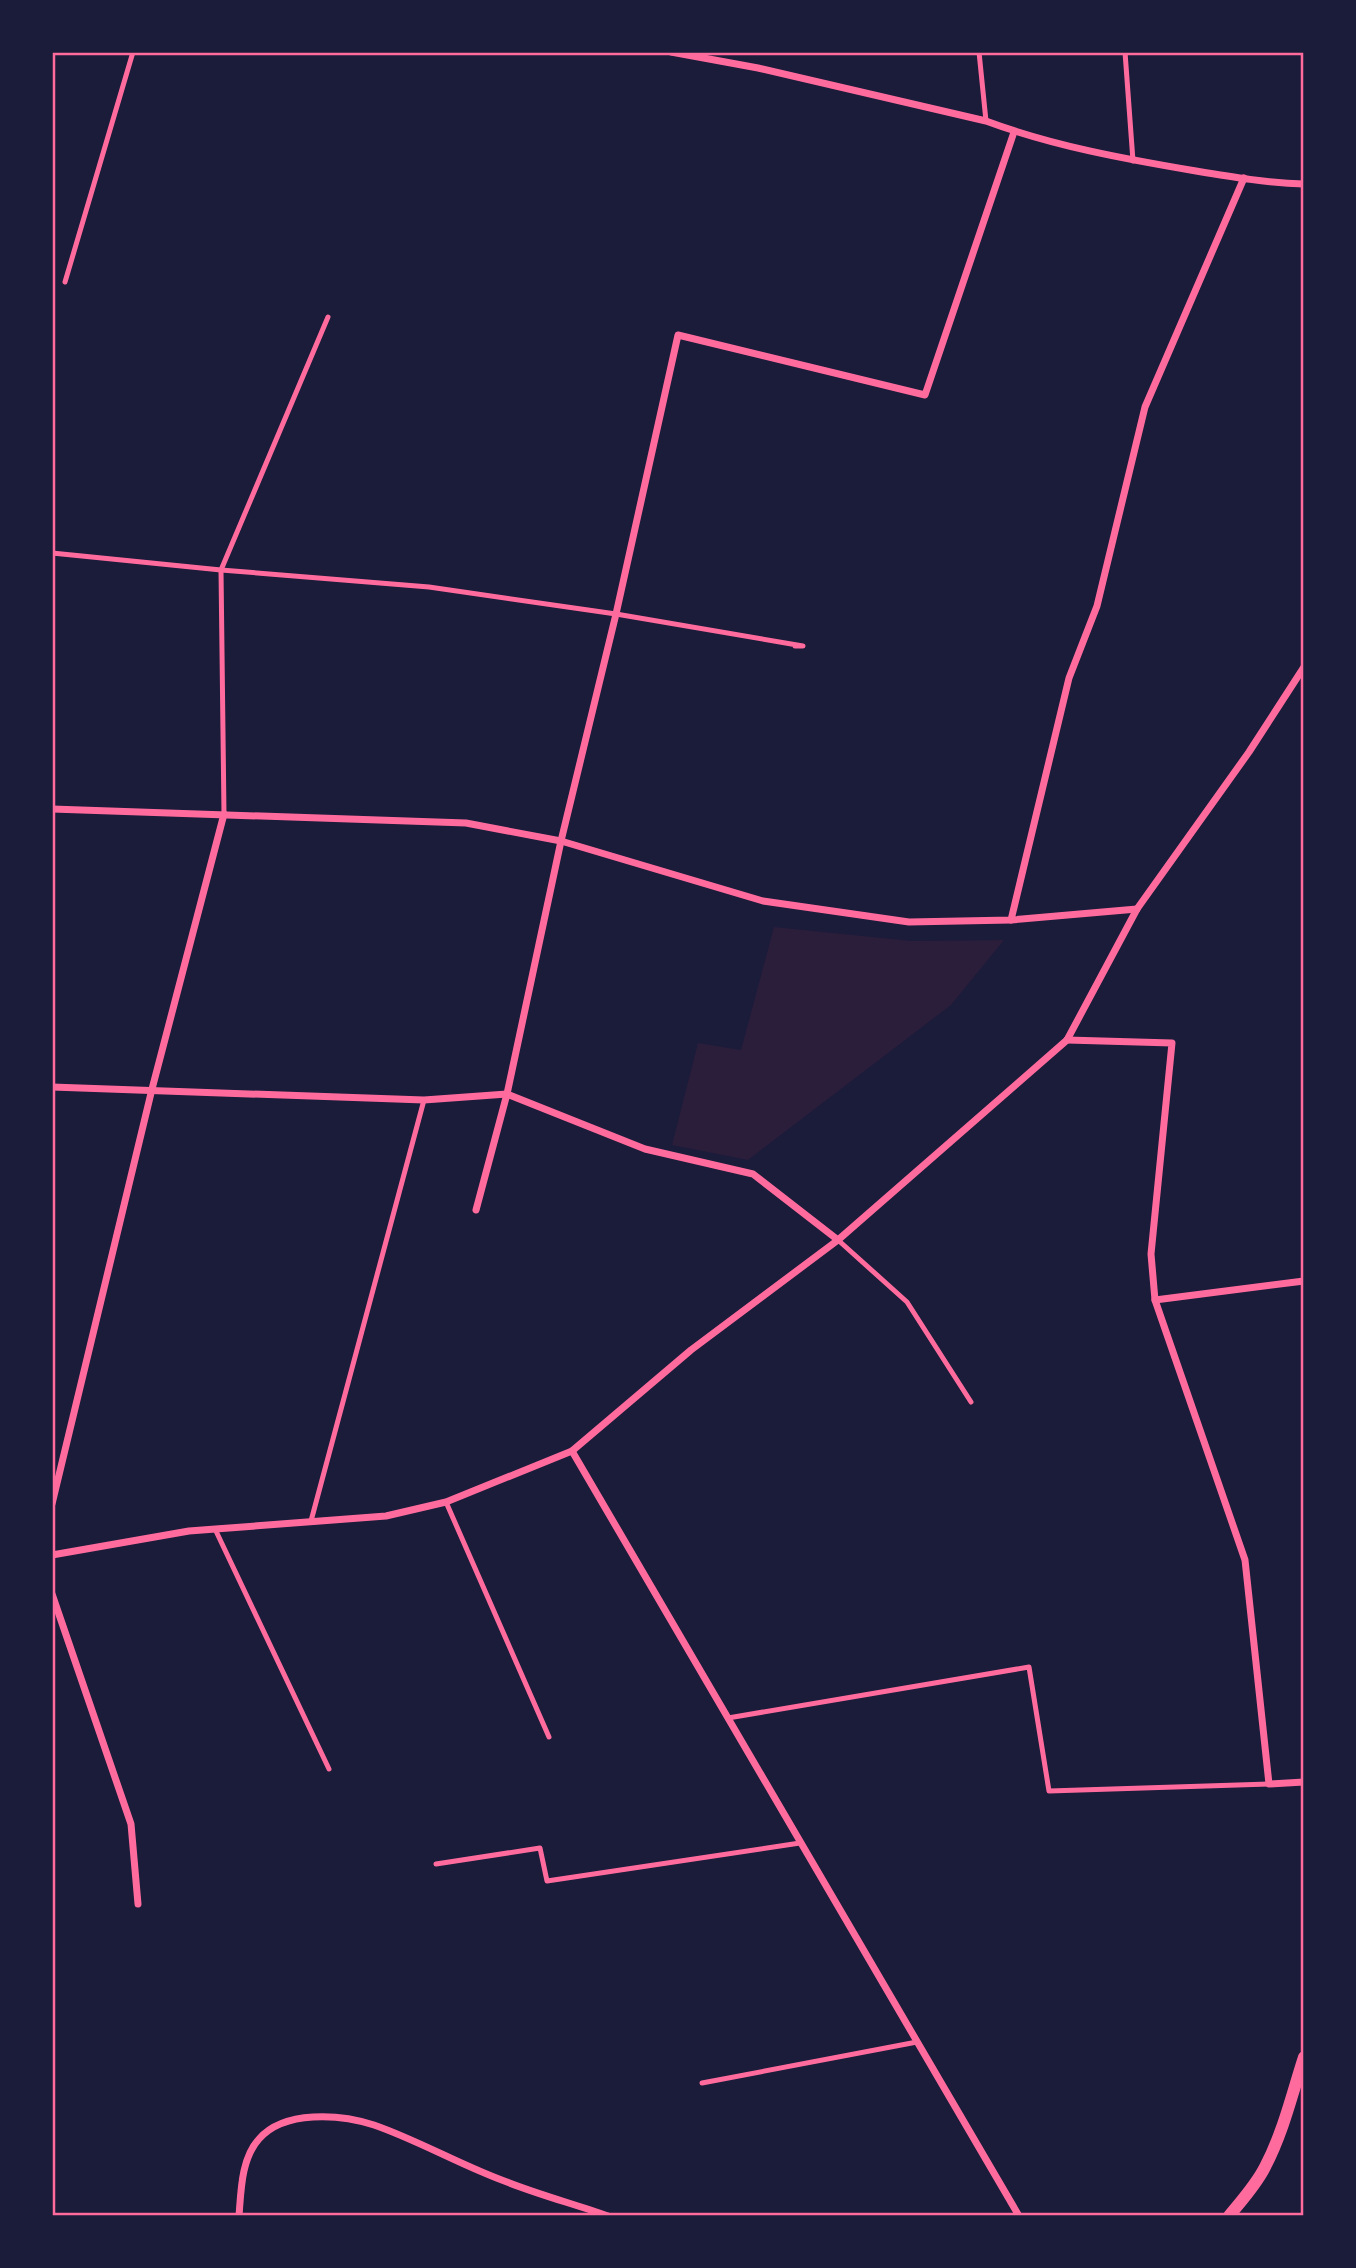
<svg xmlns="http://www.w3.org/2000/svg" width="1356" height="2268" viewBox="0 0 1356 2268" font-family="Cabin,sans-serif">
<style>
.green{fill:#2a1e3b}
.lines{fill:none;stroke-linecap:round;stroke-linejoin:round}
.service{stroke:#ff6b9d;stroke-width:5}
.minor{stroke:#ff6b9d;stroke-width:7}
.tertiary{stroke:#ff6b9d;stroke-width:12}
.neatline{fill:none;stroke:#ff6b9d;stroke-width:2.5}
</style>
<rect width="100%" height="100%" fill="#1b1b3a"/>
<polygon class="green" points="774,927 912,941 1004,940 951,1005 748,1160 672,1145 698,1043 741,1050"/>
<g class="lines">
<g class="service">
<polyline points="979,52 986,121"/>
<polyline points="1125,52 1133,161"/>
<polyline points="65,282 133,52"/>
<polyline points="52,553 221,570 429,587 616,614 803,646 795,646"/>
<polyline points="224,814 221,570 328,317"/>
<polyline points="838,1240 907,1302 971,1402"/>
<polyline points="446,1502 549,1737"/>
<polyline points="311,1521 424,1100"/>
<polyline points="215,1529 329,1769"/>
<polyline points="728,1718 1029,1667 1049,1791 1269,1784"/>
<polyline points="436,1864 540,1848 547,1881 800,1843"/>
<polyline points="702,2083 917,2042"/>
</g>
<g class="minor">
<path d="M 671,52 L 758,68 L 986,121 C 1053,146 1125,159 1196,171 C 1232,177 1268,183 1304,184"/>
<polyline points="52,809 466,823 561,841 763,901 909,922 1011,920 1137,909"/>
<polyline points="1011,920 1069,678 1097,606 1145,407 1244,178"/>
<polyline points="1067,1040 1172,1043 1151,1254 1155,1300 1245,1560 1269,1784 1304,1782"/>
<polyline points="52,1087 424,1100 507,1094 645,1149 753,1174 838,1240"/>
<polyline points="476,1210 507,1094 561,841 616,614 678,335 925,395 1014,132"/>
<polyline points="1155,1300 1304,1281"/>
<polyline points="572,1451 1019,2216"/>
<polyline points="52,1504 152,1089 224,814"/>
<polyline points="52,1555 189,1531 386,1516 446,1502 572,1451 691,1350 838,1240 1067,1040 1137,909 1249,752 1304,667"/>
<polyline points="52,1594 131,1824 138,1904"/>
<path d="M 239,2216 C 241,2191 241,2159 259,2139 C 284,2110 340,2114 374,2125 C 420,2141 462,2166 507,2182 C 540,2195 574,2204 608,2216"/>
</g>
<path class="tertiary" d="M 1229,2216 C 1242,2200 1256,2185 1265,2167 C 1283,2133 1292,2094 1304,2057"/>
</g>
<rect width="1356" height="2268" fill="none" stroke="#1b1b3a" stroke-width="108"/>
<rect x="54" y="54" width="1248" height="2160" class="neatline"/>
</svg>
